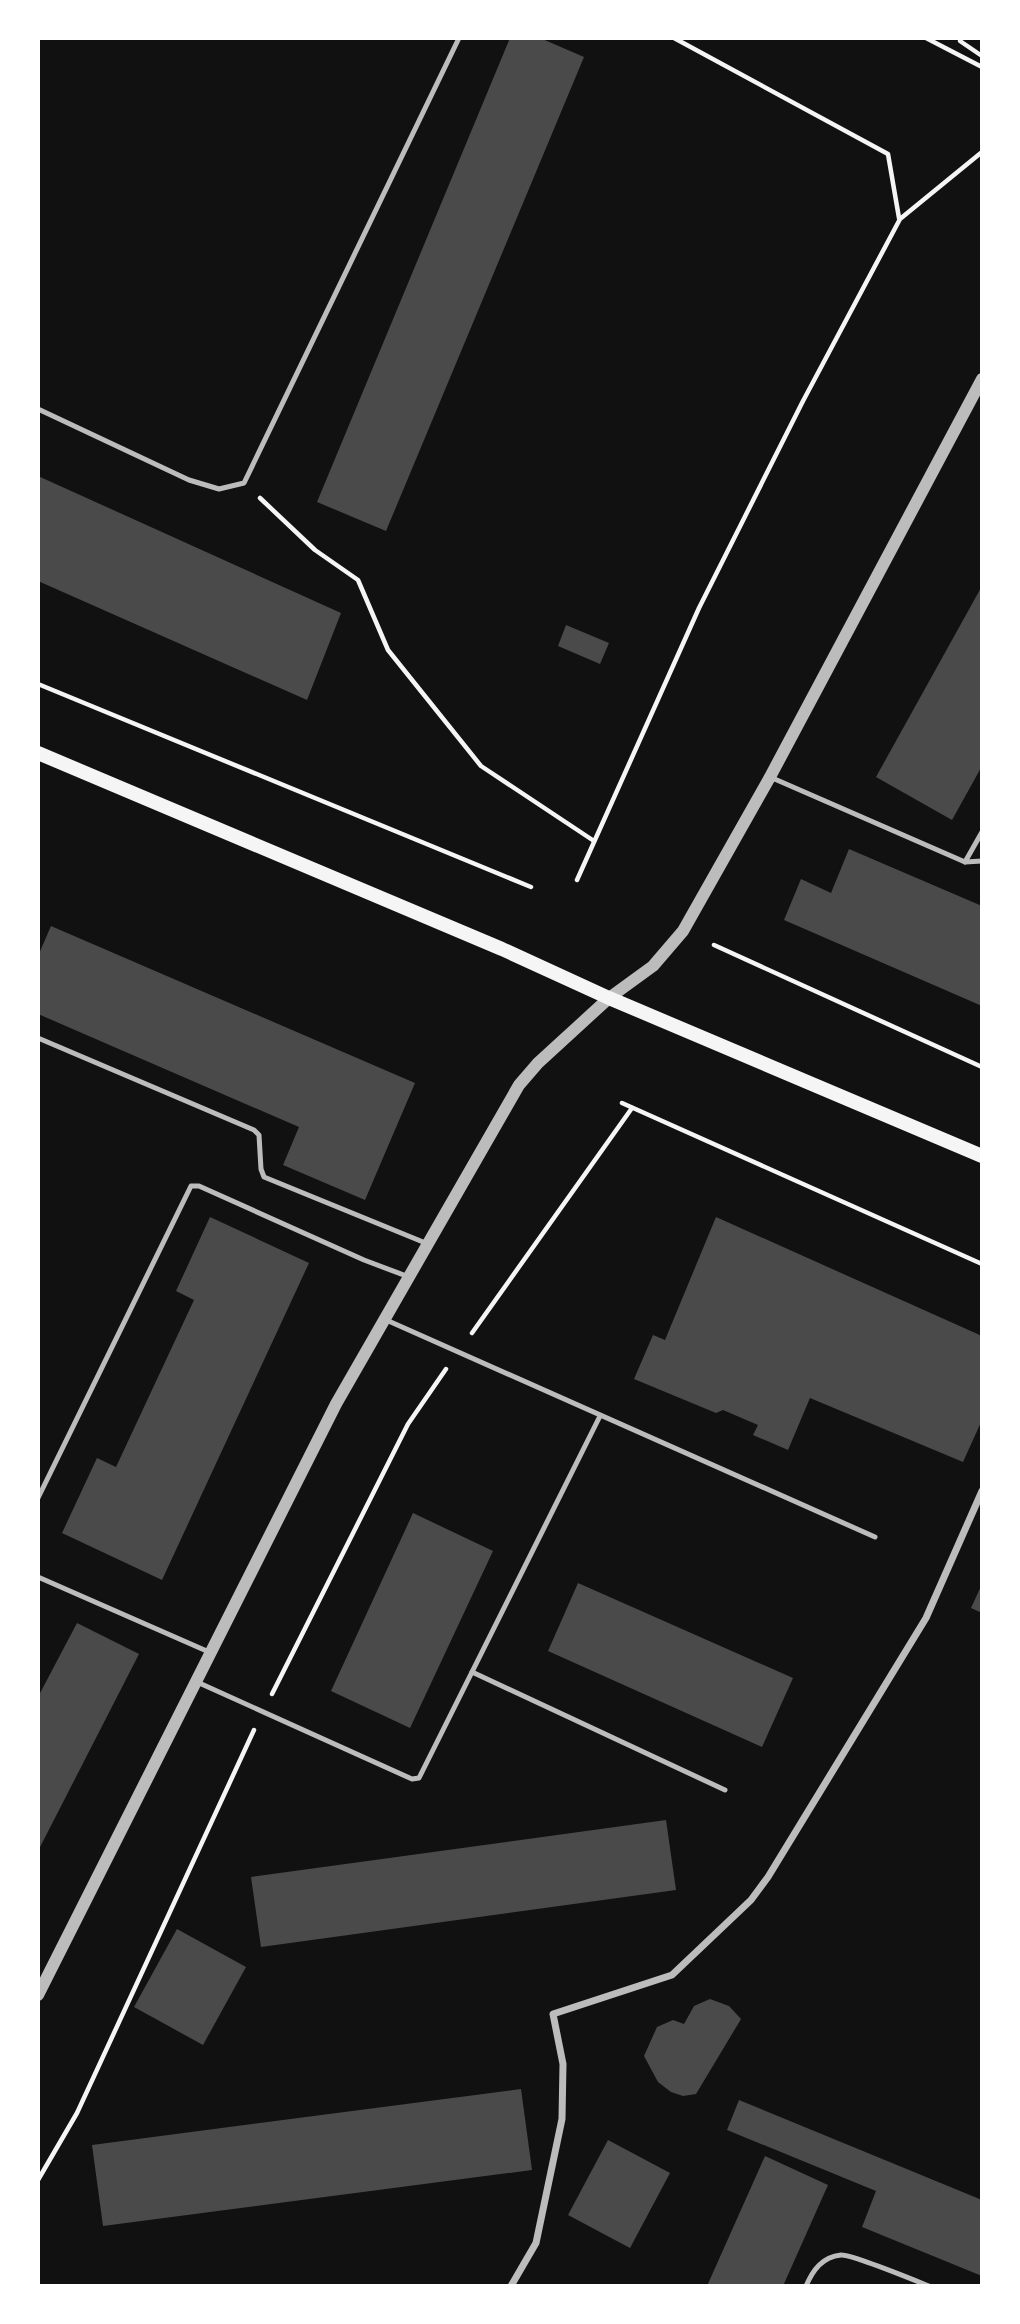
<svg xmlns="http://www.w3.org/2000/svg" width="1020" height="2324" viewBox="0 0 1020 2324" font-family="'IBM Plex Serif',serif">
<style>
.building{fill:#4a4a4a}
.lines{fill:none;stroke-linecap:round;stroke-linejoin:round}
.path{stroke:#f5f5f5;stroke-width:4.5}
.service{stroke:#bcbcbc;stroke-width:5}
.minor{stroke:#bcbcbc;stroke-width:7}
.tertiary{stroke:#bcbcbc;stroke-width:12}
.secondary{stroke:#f5f5f5;stroke-width:14}
</style>
<rect width="100%" height="100%" fill="#111"/>
<g class="building">
<polygon points="510,38 540,38 584,57 386,531 317,502"/>
<polygon points="38,476 341,613 307,700 38,581"/>
<polygon points="982,586 982,766 952,820 876,777"/>
<polygon points="566,625 609,643 600,664 558,646"/>
<polygon points="849,849 982,906 982,1006 784,920 801,879 831,893"/>
<polygon points="51,926 415,1083 365,1200 283,1165 299,1127 38,1014 38,956"/>
<polygon points="210,1217 309,1263 162,1580 62,1533 97,1458 116,1467 194,1300 176,1291"/>
<polygon points="716,1217 982,1336 982,1420 963,1462 810,1398 788,1450 753,1435 758,1425 723,1410 716,1413 634,1379 653,1335 665,1340"/>
<polygon points="413,1513 493,1551 410,1728 331,1691"/>
<polygon points="578,1583 793,1678 762,1747 548,1651"/>
<polygon points="982,1584 982,1613 971,1608"/>
<polygon points="77,1623 139,1654 38,1851 38,1697"/>
<polygon points="666,1820 676,1890 261,1947 251,1877"/>
<polygon points="177,1929 246,1967 203,2045 134,2007"/>
<polygon points="710,1999 729,2006 741,2019 696,2094 683,2096 671,2092 658,2082 644,2056 657,2027 673,2020 684,2024 694,2006"/>
<polygon points="521,2089 532,2170 103,2226 92,2145"/>
<polygon points="739,2100 982,2200 982,2276 862,2227 876,2191 727,2130"/>
<polygon points="608,2140 670,2173 630,2248 568,2215"/>
<polygon points="765,2156 828,2185 783,2286 707,2286"/>
</g>
<g class="lines">
<g class="path">
<polyline points="674,38 888,154 899,218"/>
<polyline points="926,38 982,67"/>
<polyline points="961,38 960,41 982,56"/>
<polyline points="260,498 315,550 358,580 388,650 481,766 594,841"/>
<polyline points="38,684 531,887"/>
<polyline points="577,880 699,608 803,401 900,219 982,152"/>
<polyline points="714,945 982,1067"/>
<polyline points="622,1103 982,1264"/>
<polyline points="472,1333 632,1108"/>
<polyline points="272,1694 408,1424 446,1369"/>
<polyline points="38,2180 77,2113 254,1730"/>
</g>
<g class="service">
<polyline points="38,409 189,480 219,489 244,483 459,38"/>
<polyline points="770,777 965,862 982,861"/>
<polyline points="965,862 982,832"/>
<polyline points="38,1038 254,1130 259,1135 261,1169 264,1177 428,1244"/>
<polyline points="384,1319 875,1537"/>
<polyline points="38,1498 191,1186 199,1186 364,1260 409,1277"/>
<polyline points="38,1577 209,1652"/>
<polyline points="472,1672 725,1790"/>
<polyline points="197,1682 412,1779 419,1778 600,1416"/>
<path d="M 806,2286 C 813,2270 822,2257 841,2255 C 851,2254 914,2280 929,2286"/>
</g>
<polyline class="minor" points="511,2286 536,2243 562,2119 563,2064 553,2014 672,1975 751,1900 768,1877 926,1618 982,1491"/>
<polyline class="tertiary" points="38,1995 336,1404 519,1085 538,1063 609,998 653,966 683,931 770,777 982,379"/>
<polyline class="secondary" points="38,753 502,949 609,998 982,1156"/>
</g>
<rect width="1020" height="2324" fill="none" stroke="#ffffff" stroke-width="80"/>
</svg>
